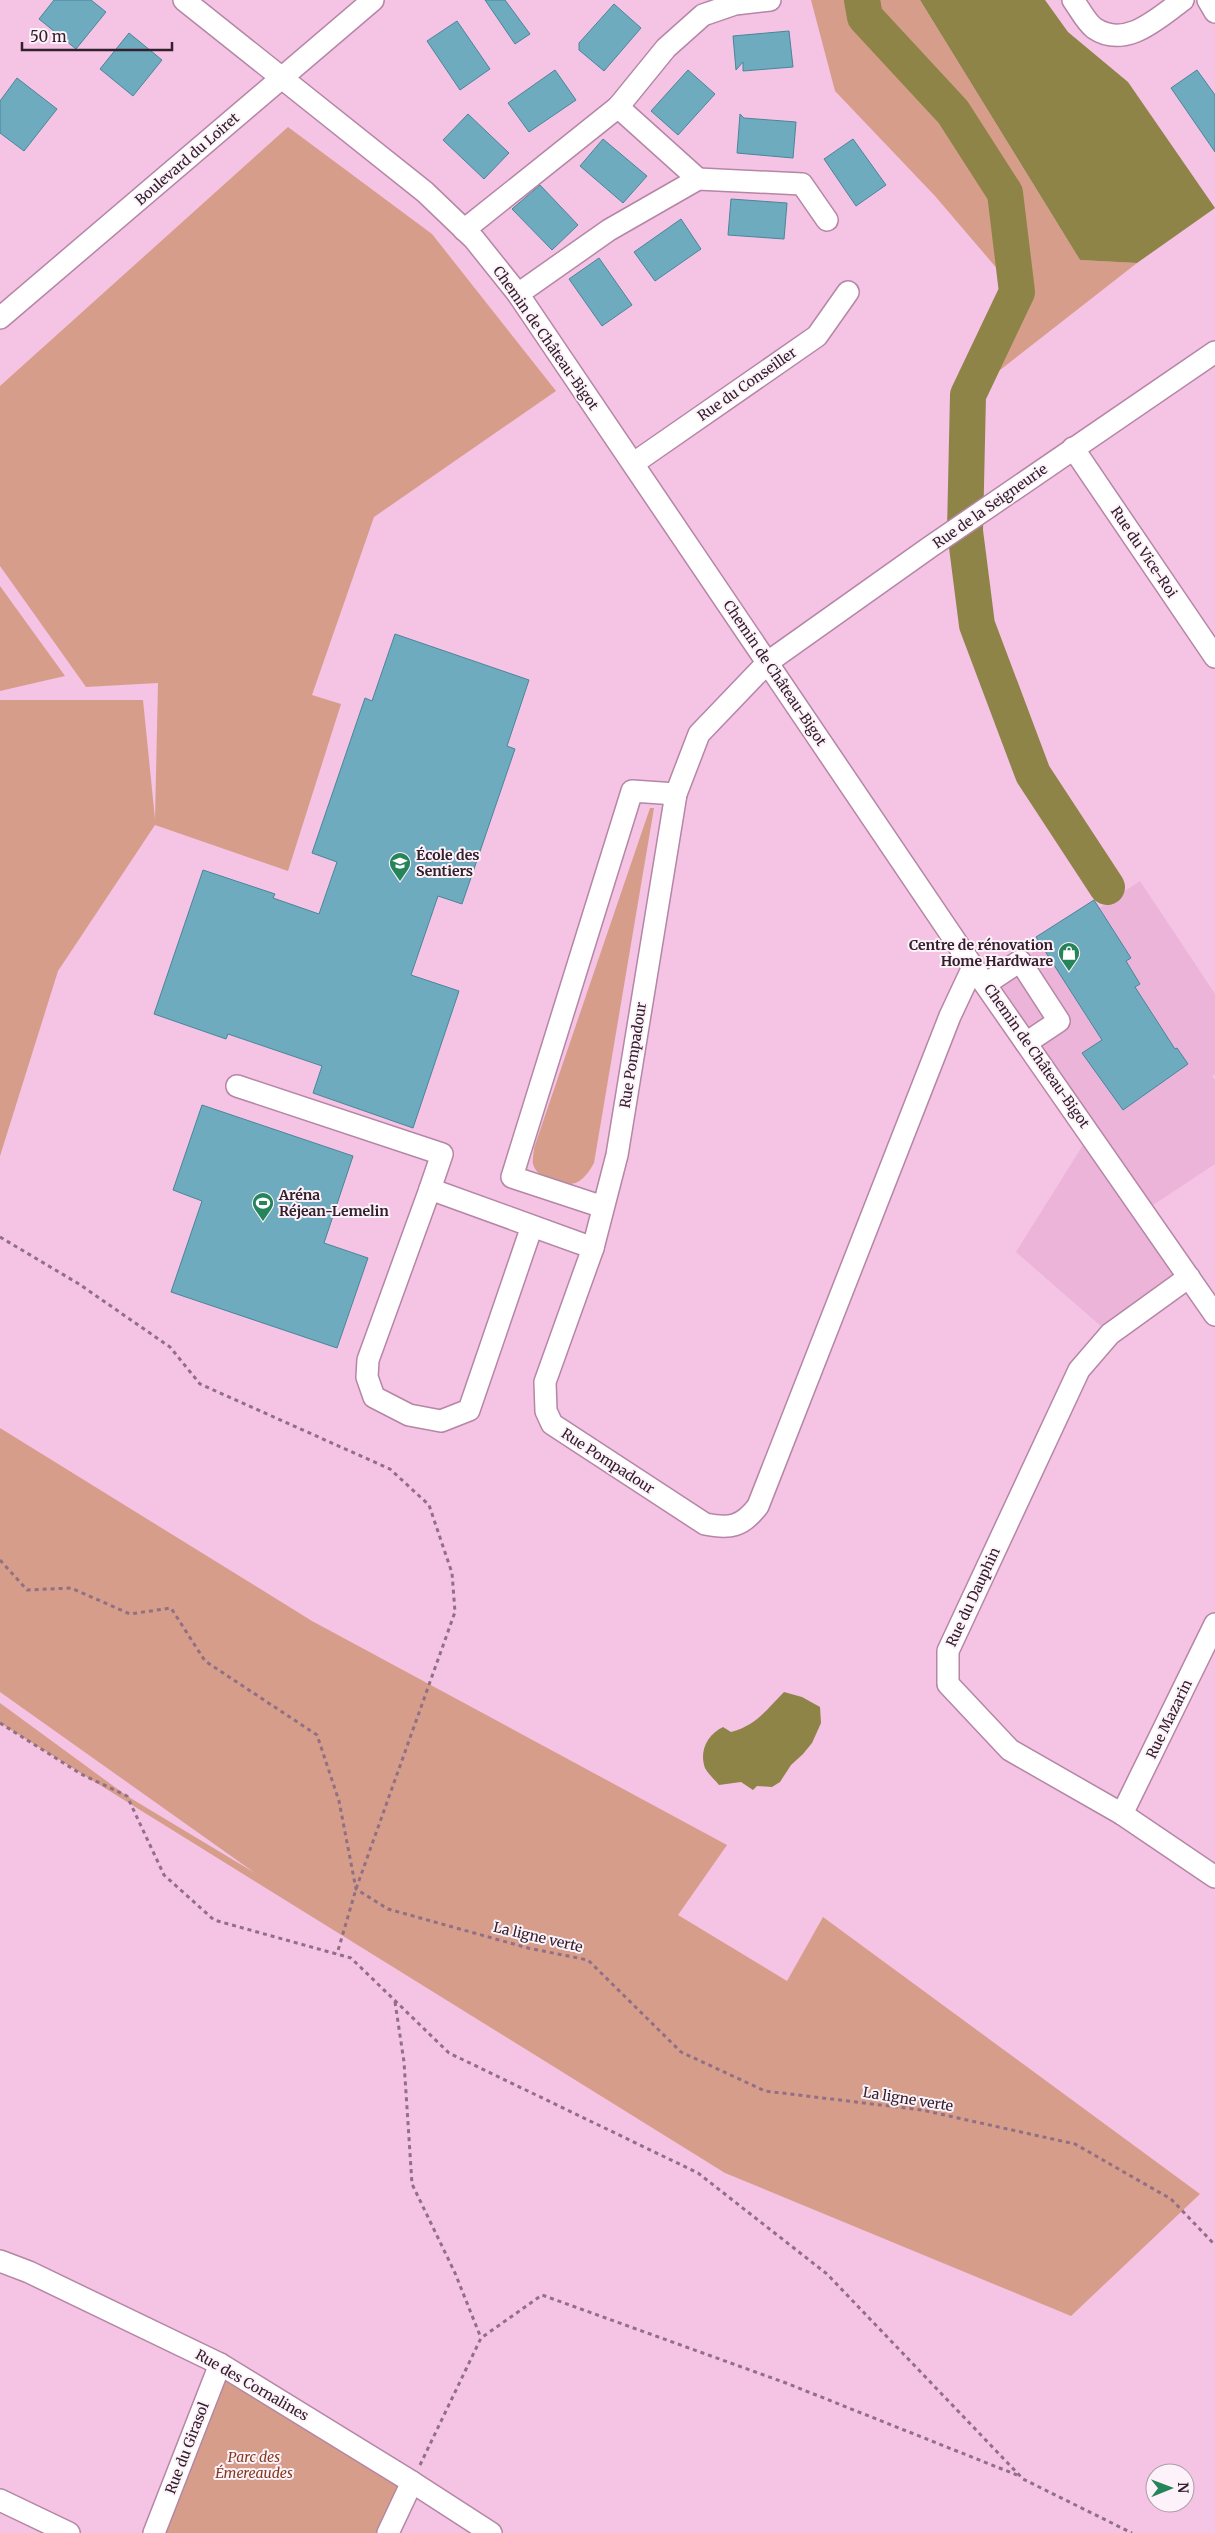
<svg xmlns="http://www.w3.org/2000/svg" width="1215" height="2533" viewBox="0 0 1215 2533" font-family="Merriweather,serif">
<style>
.built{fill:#ebb4d8}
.green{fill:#d69e8a}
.water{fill:#8e8448}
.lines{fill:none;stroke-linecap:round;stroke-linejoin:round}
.river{stroke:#8e8448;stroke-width:36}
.building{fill:#6eabbf;stroke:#488699}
.minor-casing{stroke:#b586a5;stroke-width:24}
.path{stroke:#916f85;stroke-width:3;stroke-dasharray:4 4;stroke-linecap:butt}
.minor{stroke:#fff;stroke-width:21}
.labels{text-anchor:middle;stroke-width:4;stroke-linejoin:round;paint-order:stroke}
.street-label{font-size:14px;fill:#32202c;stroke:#fdf2f9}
.poi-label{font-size:14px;font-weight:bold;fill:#32202c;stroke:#fdf2f9;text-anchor:start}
.park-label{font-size:14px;font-style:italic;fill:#84391c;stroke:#fdf2f9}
</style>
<rect width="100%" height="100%" fill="#f5c3e3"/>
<polygon class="built" points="1140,881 1215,994 1215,1074 1212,1076 1215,1080 1215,1164 1144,1211 1189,1277 1110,1334 1016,1252 1090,1134 987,983"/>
<g class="green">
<polygon points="811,0 920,0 1080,260 1137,263 968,395 1017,292 935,196 835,91"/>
<polygon points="288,127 432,234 556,391 374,517 312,695 341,704 288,871 155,825 58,971 0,1156 0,700 143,700 155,819 158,683 86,687 0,566 0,386"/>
<polygon points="0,586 65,676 0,691"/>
<path d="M 650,808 L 654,808 L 594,1163 C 582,1185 571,1189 549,1179 C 542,1176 535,1172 533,1164 C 532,1159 534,1153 534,1148 Z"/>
<polygon points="0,1428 312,1621 727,1845 678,1915 787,1981 823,1917 1200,2194 1071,2316 725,2173 0,1723 0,1703 127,1796 255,1873 0,1692"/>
<polygon points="220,2364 412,2482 388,2533 156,2533"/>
</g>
<g class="water">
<polygon points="920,0 1045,0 1068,32 1128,82 1215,208 1137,263 1080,260"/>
<path d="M 784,1692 L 802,1697 L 820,1707 L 821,1723 L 812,1743 L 803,1754 L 791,1765 L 780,1782 L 772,1787 L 757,1786 L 753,1790 L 741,1782 L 719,1785 C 715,1780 708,1774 705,1768 C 699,1751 707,1735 723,1727 L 731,1732 C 756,1726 767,1709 784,1692 Z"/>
</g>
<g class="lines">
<polyline class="river" points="862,0 865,17 953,112 1005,193 1017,292 968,395 965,531 977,625 1033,774 1107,887"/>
</g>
<g class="building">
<polygon points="54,0 91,0 106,12 76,49 39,19"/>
<polygon points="485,0 505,0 530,34 515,44"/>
<polygon points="614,4 641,28 604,71 579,50 579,43"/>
<polygon points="457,21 490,69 460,90 427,41"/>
<polygon points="789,31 793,67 743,71 743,62 736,70 733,36"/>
<polygon points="129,33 162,60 133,96 100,69"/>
<polygon points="555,70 576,100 529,132 508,103"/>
<polygon points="688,70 715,94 678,135 651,111"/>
<polygon points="1197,70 1215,95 1215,152 1171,88"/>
<polygon points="17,78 57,109 24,151 0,133 0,101"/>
<polygon points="468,114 509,153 484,179 443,140"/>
<polygon points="740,114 744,118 796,122 793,158 737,153"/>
<polygon points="603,139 647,176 623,203 580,166"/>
<polygon points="853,139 886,185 856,206 824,159"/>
<polygon points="540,185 578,225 552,250 512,209"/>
<polygon points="731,199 787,203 784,239 728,235"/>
<polygon points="681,219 701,249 655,281 634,252"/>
<polygon points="599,258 632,305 602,326 569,279"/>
<polygon points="395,634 529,680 507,746 515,749 462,904 438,896 411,975 459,991 413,1128 313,1093 322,1066 228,1034 226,1039 154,1014 203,870 275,894 273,898 319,914 337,862 312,853 365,698 372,701"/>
<polygon points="1094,900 1131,958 1126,961 1140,984 1135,987 1175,1049 1177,1048 1188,1064 1123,1110 1082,1053 1102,1040 1036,937"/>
<polygon points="202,1105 353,1156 324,1243 368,1258 337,1348 171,1292 202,1201 173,1190"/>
</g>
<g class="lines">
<g class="minor-casing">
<g id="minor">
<polyline points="184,0 425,192 474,239 518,294 973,967 1215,1315"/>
<path d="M 1073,0 C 1079,8 1086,22 1094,28 C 1126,50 1159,17 1183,0"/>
<polyline points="1208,0 1215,12"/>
<polyline points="618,107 666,48 703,15 735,4 770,0"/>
<polyline points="698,179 802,184 827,220"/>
<polyline points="464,230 618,107 698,179 609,230 518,294"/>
<polyline points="0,318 373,0"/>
<polyline points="1073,448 1215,657"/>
<polyline points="634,463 817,336 848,292"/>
<path d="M 973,967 L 950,1016 L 758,1506 C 742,1527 730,1529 705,1524 L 552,1424 L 546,1411 L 545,1382 L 593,1248 L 617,1155 L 676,794 L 699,734 L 768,662 L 930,547 L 1215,352"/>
<polyline points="987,983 1020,961 1059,1021 1026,1043"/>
<polyline points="237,1086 442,1154 430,1189"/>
<polyline points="603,1207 512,1177 632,791 676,794"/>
<polyline points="532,1226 469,1410 441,1421 409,1415 374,1397 367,1377 368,1360 430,1189 593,1248"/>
<polyline points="1189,1277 1110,1334 1079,1370 948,1651 948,1684 1010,1750 1122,1814 1215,1877"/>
<polyline points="1122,1814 1215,1624"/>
<polyline points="0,2261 29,2272 220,2364 412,2482 491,2533"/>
<polyline points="0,2500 69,2533"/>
<polyline points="154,2533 220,2364"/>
<polyline points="388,2533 412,2482"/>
</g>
</g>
<g class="path">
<polyline points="0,1237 79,1284 170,1347 200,1384 390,1469 429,1505 452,1573 455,1612 356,1889 337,1954"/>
<polyline points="0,1560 27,1590 71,1588 130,1614 171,1608 205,1661 317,1735 339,1801 356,1889 388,1909 528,1948 588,1960 681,2052 765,2091 922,2110 1075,2144 1171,2199 1215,2245"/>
<polyline points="0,1723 81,1774 127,1796 164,1875 214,1920 351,1958 449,2053 698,2173 827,2274 1023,2479 1132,2533"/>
<polyline points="395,2002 404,2062 412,2184 455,2273 481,2338"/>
<polyline points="420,2465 481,2338 542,2295 786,2383 1017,2475"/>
</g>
<use href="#minor" class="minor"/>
</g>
<defs>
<g id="school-pin" transform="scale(1.125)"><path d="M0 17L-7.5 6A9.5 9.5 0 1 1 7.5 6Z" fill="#26845b" stroke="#fdf2f9"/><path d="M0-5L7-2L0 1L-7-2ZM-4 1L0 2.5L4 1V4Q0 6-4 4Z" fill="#fff"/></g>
<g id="shop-pin" transform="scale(1.125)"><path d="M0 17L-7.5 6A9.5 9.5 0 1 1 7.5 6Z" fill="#26845b" stroke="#fdf2f9"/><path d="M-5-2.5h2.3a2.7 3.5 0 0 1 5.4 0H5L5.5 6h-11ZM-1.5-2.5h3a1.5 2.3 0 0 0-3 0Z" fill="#fff"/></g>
<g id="stadium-pin" transform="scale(1.125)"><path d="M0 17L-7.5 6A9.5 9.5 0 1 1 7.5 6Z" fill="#26845b" stroke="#fdf2f9"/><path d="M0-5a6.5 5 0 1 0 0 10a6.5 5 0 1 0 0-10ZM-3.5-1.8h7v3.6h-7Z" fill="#fff"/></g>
</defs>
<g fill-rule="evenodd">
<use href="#school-pin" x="400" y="863"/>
<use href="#shop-pin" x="1069" y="953"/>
<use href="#stadium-pin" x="263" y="1203"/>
</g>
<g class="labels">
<g class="street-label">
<text transform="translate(187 159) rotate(-41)" y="5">Boulevard du Loiret</text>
<text transform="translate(546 338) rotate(55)" y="5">Chemin de Château-Bigot</text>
<text transform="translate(747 384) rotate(-35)" y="5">Rue du Conseiller</text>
<text transform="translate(990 506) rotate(-35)" y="5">Rue de la Seigneurie</text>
<text transform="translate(1144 552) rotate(56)" y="5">Rue du Vice-Roi</text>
<text transform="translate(775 673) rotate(56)" y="5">Chemin de Château-Bigot</text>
<text transform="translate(633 1055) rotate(-81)" y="5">Rue Pompadour</text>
<text transform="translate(1037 1056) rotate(55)" y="5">Chemin de Château-Bigot</text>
<text transform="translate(608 1461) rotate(33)" y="5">Rue Pompadour</text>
<text transform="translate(973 1597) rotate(-65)" y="5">Rue du Dauphin</text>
<text transform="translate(1169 1719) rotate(-64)" y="5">Rue Mazarin</text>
<text transform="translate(538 1937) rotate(13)" y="5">La ligne verte</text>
<text transform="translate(908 2099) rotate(9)" y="5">La ligne verte</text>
<text transform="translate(252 2385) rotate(30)" y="5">Rue des Cornalines</text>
<text transform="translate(187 2448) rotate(-69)" y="5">Rue du Girasol</text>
</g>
<g class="poi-label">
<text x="416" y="860">École des<tspan x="416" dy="16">Sentiers</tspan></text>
<text x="1053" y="950" text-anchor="end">Centre de rénovation<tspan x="1053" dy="16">Home Hardware</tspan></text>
<text x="279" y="1200">Aréna<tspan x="279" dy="16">Réjean‑Lemelin</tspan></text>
</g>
<g class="park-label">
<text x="254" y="2462">Parc des<tspan x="254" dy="16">Émereaudes</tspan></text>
</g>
</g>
<g transform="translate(1170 2488) rotate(89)"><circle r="24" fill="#fdf2f9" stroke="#ac9ea7"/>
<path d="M0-4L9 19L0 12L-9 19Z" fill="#26845b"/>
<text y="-8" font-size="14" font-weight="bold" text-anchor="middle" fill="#32202c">N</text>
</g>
<path d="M22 42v8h150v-8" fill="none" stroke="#32202c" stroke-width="2.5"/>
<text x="30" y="42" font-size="15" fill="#32202c" stroke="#fdf2f9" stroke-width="4" paint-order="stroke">50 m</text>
</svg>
